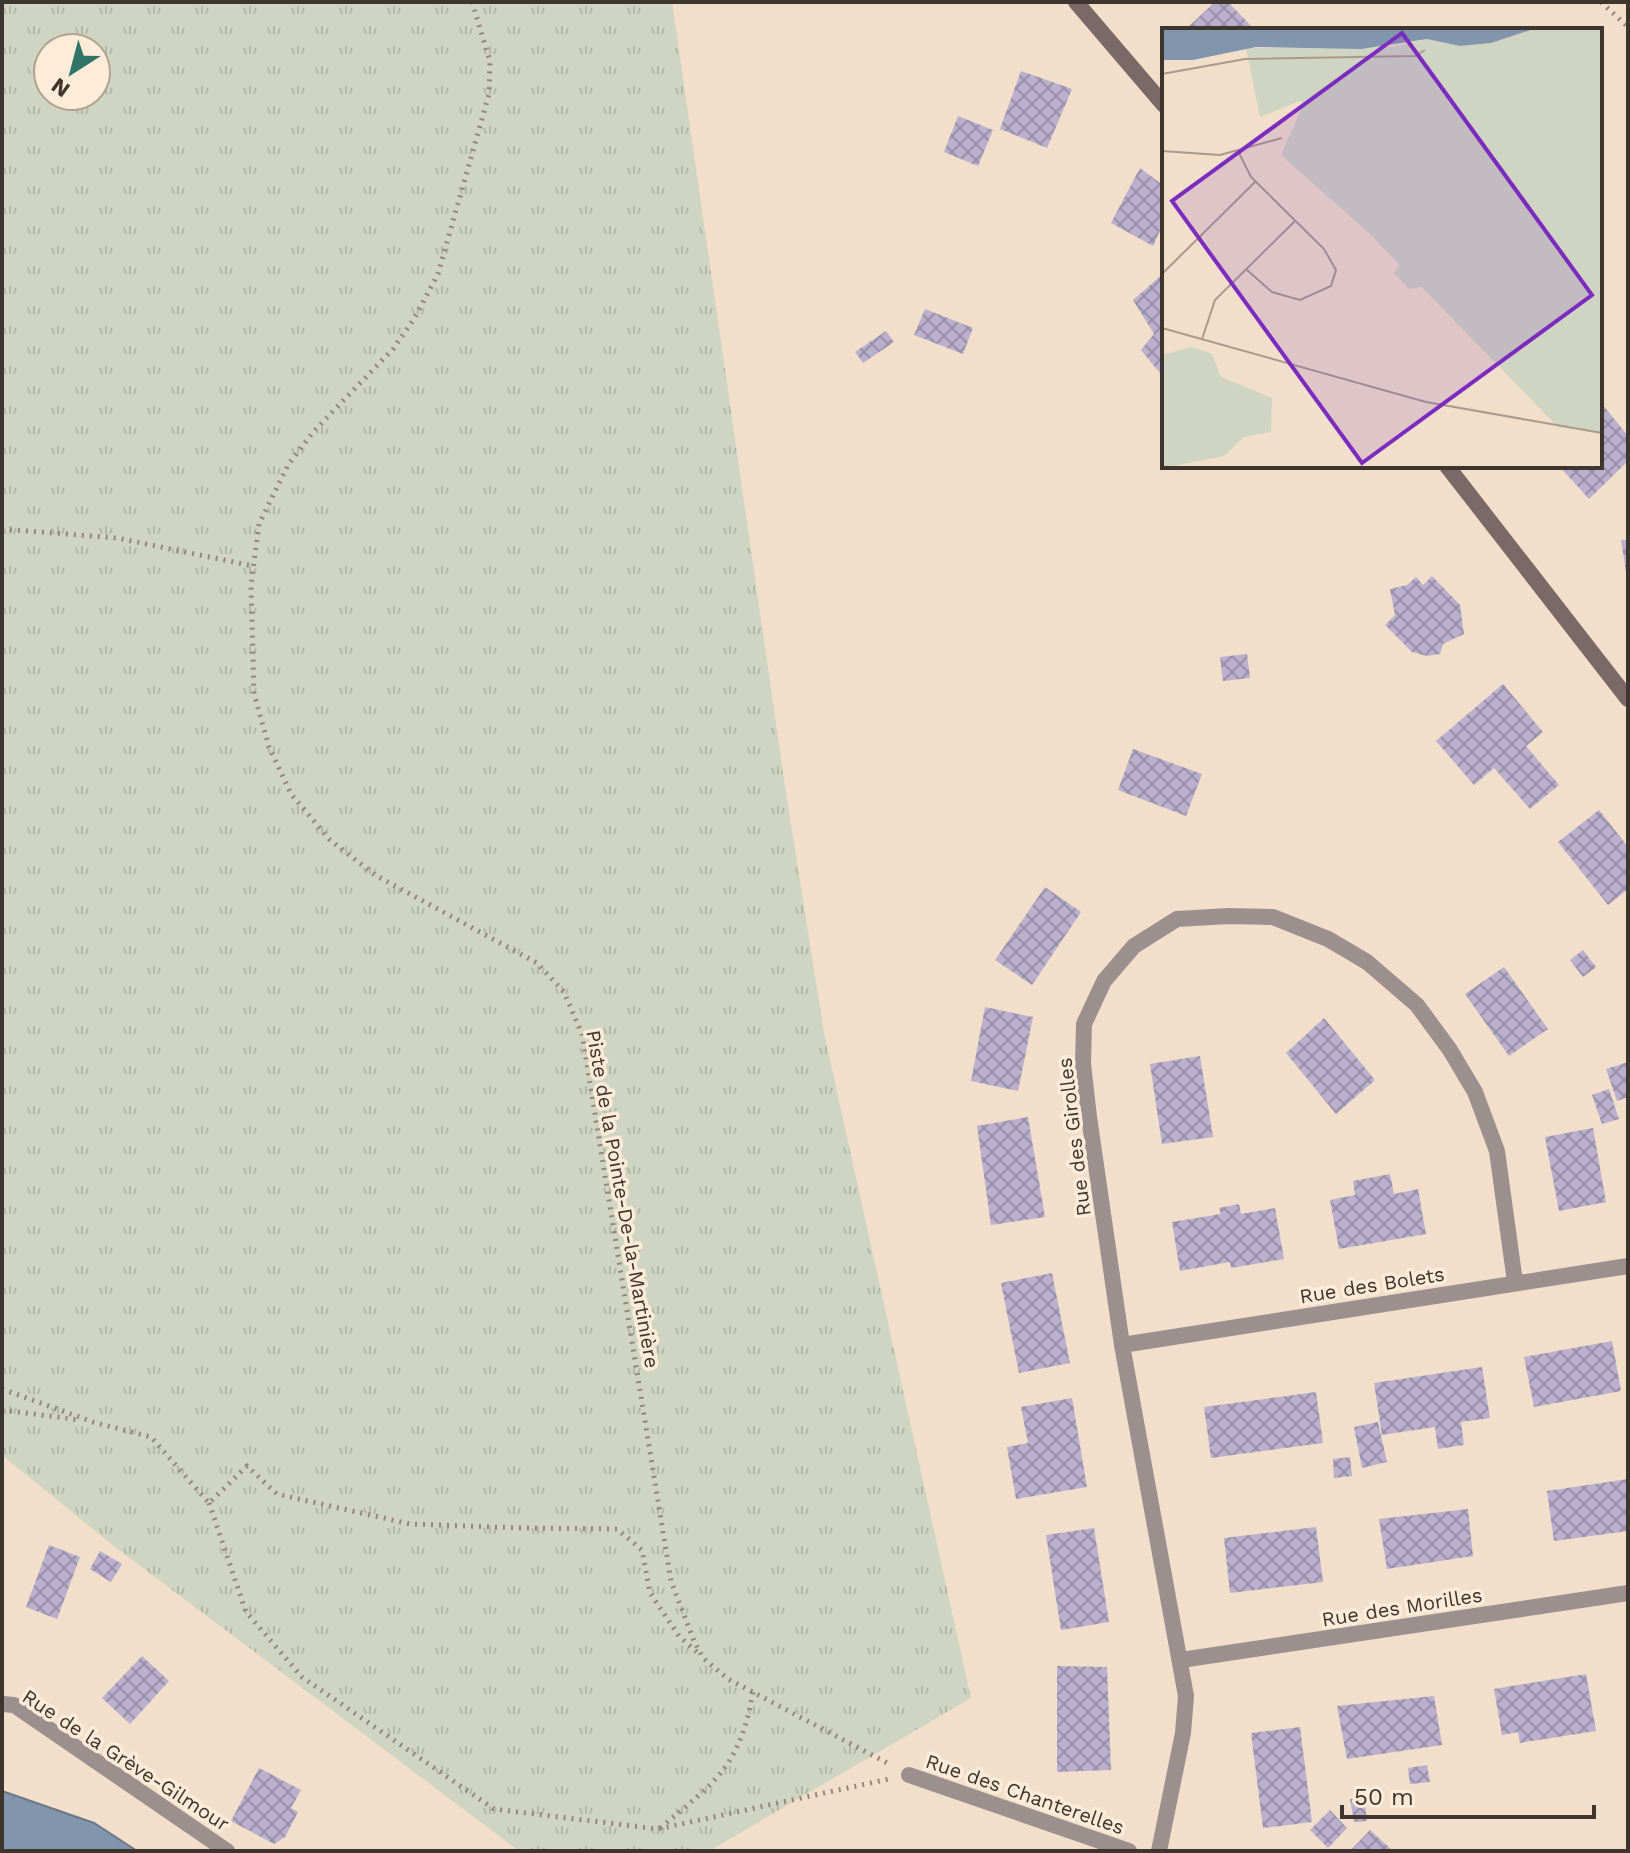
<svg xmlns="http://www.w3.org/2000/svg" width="1630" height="1853" viewBox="0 0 1630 1853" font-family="'Work Sans',sans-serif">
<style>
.park{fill:url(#park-tufts);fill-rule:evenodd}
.water{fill:#8195ad;stroke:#6d7887;stroke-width:2}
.building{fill:url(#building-cross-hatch)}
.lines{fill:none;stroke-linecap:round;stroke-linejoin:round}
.path{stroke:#94877a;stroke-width:5;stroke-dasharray:2 6;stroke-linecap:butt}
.street{stroke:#9c908f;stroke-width:16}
.secondary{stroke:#7b6967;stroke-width:16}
.labels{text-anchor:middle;stroke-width:7;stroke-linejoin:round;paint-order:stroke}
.street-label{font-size:20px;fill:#3d352e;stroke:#feebd8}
.inset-road{fill:none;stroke:#a99a8c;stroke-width:2}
.view{fill:#7b2cbf;fill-opacity:0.15;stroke:#7b2cbf;stroke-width:4}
.inset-edge{fill:none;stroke:#3d352e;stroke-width:4}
</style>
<defs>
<pattern id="park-tufts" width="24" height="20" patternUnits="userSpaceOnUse" patternTransform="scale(2)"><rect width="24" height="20" fill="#cfd5c2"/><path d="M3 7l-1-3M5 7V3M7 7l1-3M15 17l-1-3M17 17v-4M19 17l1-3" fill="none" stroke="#b3b7a7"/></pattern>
<pattern id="building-cross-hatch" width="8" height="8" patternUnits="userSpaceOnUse" patternTransform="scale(2)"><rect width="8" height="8" fill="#bab0cd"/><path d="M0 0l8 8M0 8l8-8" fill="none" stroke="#9890a7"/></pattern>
</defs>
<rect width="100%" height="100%" fill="#f1decb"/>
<path class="park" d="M 2,2 L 672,2 L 785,786 L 824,1033 L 971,1698 L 709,1851 L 519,1851 L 115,1547 L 2,1455 ZM 48,48 L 96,48 L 96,96 L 48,96 Z"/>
<polygon class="water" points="2,1791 94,1823 137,1851 2,1851"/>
<g class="building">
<polygon points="1215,2 1228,2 1255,30 1186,29"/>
<polygon points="1021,71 1072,89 1047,148 1000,129"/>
<polygon points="958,116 993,130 978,166 944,152"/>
<polygon points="1140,168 1164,186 1164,222 1153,246 1111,223"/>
<polygon points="1164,273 1164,378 1141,350 1154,334 1133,300"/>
<polygon points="925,309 973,328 963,354 914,335"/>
<polygon points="886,331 894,342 863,363 855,352"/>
<polygon points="1603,405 1628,436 1628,461 1589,499 1559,466 1600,466 1600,408"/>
<polygon points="1621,540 1628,540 1628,572 1626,572"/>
<polygon points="1432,576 1460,605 1464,634 1443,644 1440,654 1427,656 1412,652 1385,625 1395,615 1390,589 1407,585 1416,577 1423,585"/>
<polygon points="1247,654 1250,678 1223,681 1220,657"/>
<polygon points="1503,684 1543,732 1526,746 1559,785 1530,809 1494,768 1474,785 1436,741"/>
<polygon points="1133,749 1202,774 1186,816 1118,790"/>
<polygon points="1599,810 1628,847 1628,889 1608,905 1558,842"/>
<polygon points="1045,887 1081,912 1032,985 995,960"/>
<polygon points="1583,950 1596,967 1583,977 1570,960"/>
<polygon points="1504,967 1548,1029 1509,1056 1465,994"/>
<polygon points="985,1007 1033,1017 1018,1091 971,1081"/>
<polygon points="1324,1018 1375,1080 1336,1114 1286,1053"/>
<polygon points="1200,1056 1213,1137 1162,1144 1150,1064"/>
<polygon points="1628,1062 1628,1097 1617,1101 1606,1069"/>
<polygon points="1609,1089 1619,1119 1602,1124 1592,1095"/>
<polygon points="1028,1117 1045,1217 991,1225 977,1126"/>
<polygon points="1593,1128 1606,1202 1559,1211 1545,1137"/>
<polygon points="1390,1174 1394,1194 1418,1189 1426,1234 1339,1249 1330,1200 1355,1195 1353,1181"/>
<polygon points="1239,1204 1241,1214 1275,1208 1284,1259 1231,1268 1230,1262 1180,1271 1172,1222 1221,1214 1219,1208"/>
<polygon points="1052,1273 1070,1363 1019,1373 1001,1283"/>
<polygon points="1612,1341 1621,1391 1534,1407 1524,1357"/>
<polygon points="1482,1367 1490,1418 1461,1422 1464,1445 1438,1449 1435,1427 1382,1435 1374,1383"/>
<polygon points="1316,1392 1323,1443 1211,1458 1204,1407"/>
<polygon points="1072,1398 1087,1487 1016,1499 1007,1447 1028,1443 1021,1407"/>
<polygon points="1378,1422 1387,1462 1362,1468 1354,1427"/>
<polygon points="1350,1457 1352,1476 1334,1478 1333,1459"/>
<polygon points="1628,1479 1628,1531 1554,1541 1547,1491"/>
<polygon points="1468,1509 1473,1556 1387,1569 1379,1519"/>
<polygon points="1316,1527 1323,1582 1230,1593 1224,1538"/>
<polygon points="1094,1528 1109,1622 1061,1630 1046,1535"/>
<polygon points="49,1545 80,1557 57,1619 26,1607"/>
<polygon points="100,1551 122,1564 111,1582 90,1569"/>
<polygon points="142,1656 169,1681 130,1724 102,1698"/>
<polygon points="1057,1666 1107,1667 1111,1770 1057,1772"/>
<polygon points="1586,1674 1596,1731 1520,1743 1518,1732 1502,1735 1494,1689"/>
<polygon points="1434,1696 1442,1745 1347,1759 1337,1706"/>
<polygon points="1300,1727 1312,1822 1263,1828 1251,1733"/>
<polygon points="1427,1765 1430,1782 1410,1784 1408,1768"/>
<polygon points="259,1768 301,1790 291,1808 298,1812 285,1837 274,1844 231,1821"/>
<polygon points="1364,1798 1367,1821 1354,1822 1350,1799"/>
<polygon points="1330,1810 1347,1828 1328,1848 1310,1830"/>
<polygon points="1370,1830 1393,1851 1350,1851"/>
</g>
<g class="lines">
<g class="path">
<polyline points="472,2 490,61 489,94 438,274 414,319 393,349 314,431 288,465 259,524 251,585 254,694 269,747 291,794 330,840 375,875 537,963 564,992 582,1034 671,1581 694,1641 703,1658 716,1669 728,1679 891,1765"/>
<polyline points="1601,2 1628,27"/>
<polyline points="2,529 117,538 253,566"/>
<polyline points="2,1389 93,1422 151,1437 209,1503 247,1466 277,1494 410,1524 523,1528 617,1529 642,1550 650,1593 679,1636 700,1655"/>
<polyline points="2,1410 80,1420"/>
<polyline points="209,1503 246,1612 302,1677 494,1809 658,1829 889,1779"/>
<path d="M 660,1828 C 715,1782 740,1767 753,1692"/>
</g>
<g class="street">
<polyline points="1122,1345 1628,1266"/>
<polyline points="1181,1660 1628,1593"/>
<polyline points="2,1704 14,1705 227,1851"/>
<polyline points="909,1775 1129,1851"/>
<polyline points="1159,1851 1183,1733 1186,1696 1122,1345 1089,1117 1083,1064 1084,1024 1104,981 1134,946 1177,919 1229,916 1273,917 1328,939 1367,962 1417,1005 1450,1050 1475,1092 1497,1151 1515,1282"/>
</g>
<g class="secondary">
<polyline points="1076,2 1164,105"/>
<polyline points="1447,466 1628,699"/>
</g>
</g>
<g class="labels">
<g class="street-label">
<text transform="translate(1074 1137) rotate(-97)" y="7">Rue des Girolles</text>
<text transform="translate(623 1199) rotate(80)" y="7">Piste de la Pointe-De-la-Martinière</text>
<text transform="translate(1372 1285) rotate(-9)" y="7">Rue des Bolets</text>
<text transform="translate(1402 1607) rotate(-9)" y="7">Rue des Morilles</text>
<text transform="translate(126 1760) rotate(33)" y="7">Rue de la Grève-Gilmour</text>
<text transform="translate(1025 1794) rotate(19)" y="7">Rue des Chanterelles</text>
</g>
</g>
<g transform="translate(1162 28)">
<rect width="440" height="440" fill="#f1decb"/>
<path d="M 375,0 L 440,0 L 440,304 L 322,247 L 247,261 L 232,245 L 238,237 L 208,206 L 243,174 L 138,73 L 98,89 L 84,20 L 230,19 L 265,11 L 298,18 L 329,15 ZM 30,319 L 50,326 L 59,349 L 110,370 L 109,404 L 82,409 L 62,428 L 0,440 L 0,327 Z" fill="#cfd5c2"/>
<path d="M 440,46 L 440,405 L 396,399 L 208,206 L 119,127 L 144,70 L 167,59 L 371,67 Z" fill="#cfd5c2"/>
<path d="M 0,0 L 375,0 L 329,15 L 298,18 L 265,11 L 199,21 L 94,19 L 31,32 L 0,32 Z" fill="#8195ad"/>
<path class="inset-road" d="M 0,46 L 83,31 L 253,28 L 263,22M 0,123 L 58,127 L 120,110M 76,123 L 89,149 L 162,221 L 174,242 L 169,258 L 138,272 L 110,264 L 85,242M 0,246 L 93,154M 0,300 L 264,374 L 440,405M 40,311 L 53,272 L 134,192"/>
<path class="view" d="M 240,5 L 430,267 L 200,435 L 10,173 Z"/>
<rect width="440" height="440" class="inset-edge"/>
</g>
<rect width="1630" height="1853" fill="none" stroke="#3d352e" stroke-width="8"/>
<g transform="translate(72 72) rotate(216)"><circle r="38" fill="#feebd8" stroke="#b1a294" stroke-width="2"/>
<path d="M0-6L14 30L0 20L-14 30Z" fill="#327568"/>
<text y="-12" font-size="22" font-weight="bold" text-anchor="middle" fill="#3d352e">N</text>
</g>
<path d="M1342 1805v12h252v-12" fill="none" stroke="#3d352e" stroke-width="4"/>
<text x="1354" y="1805" font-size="24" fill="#3d352e" stroke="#feebd8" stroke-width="6" paint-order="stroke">50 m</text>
</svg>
